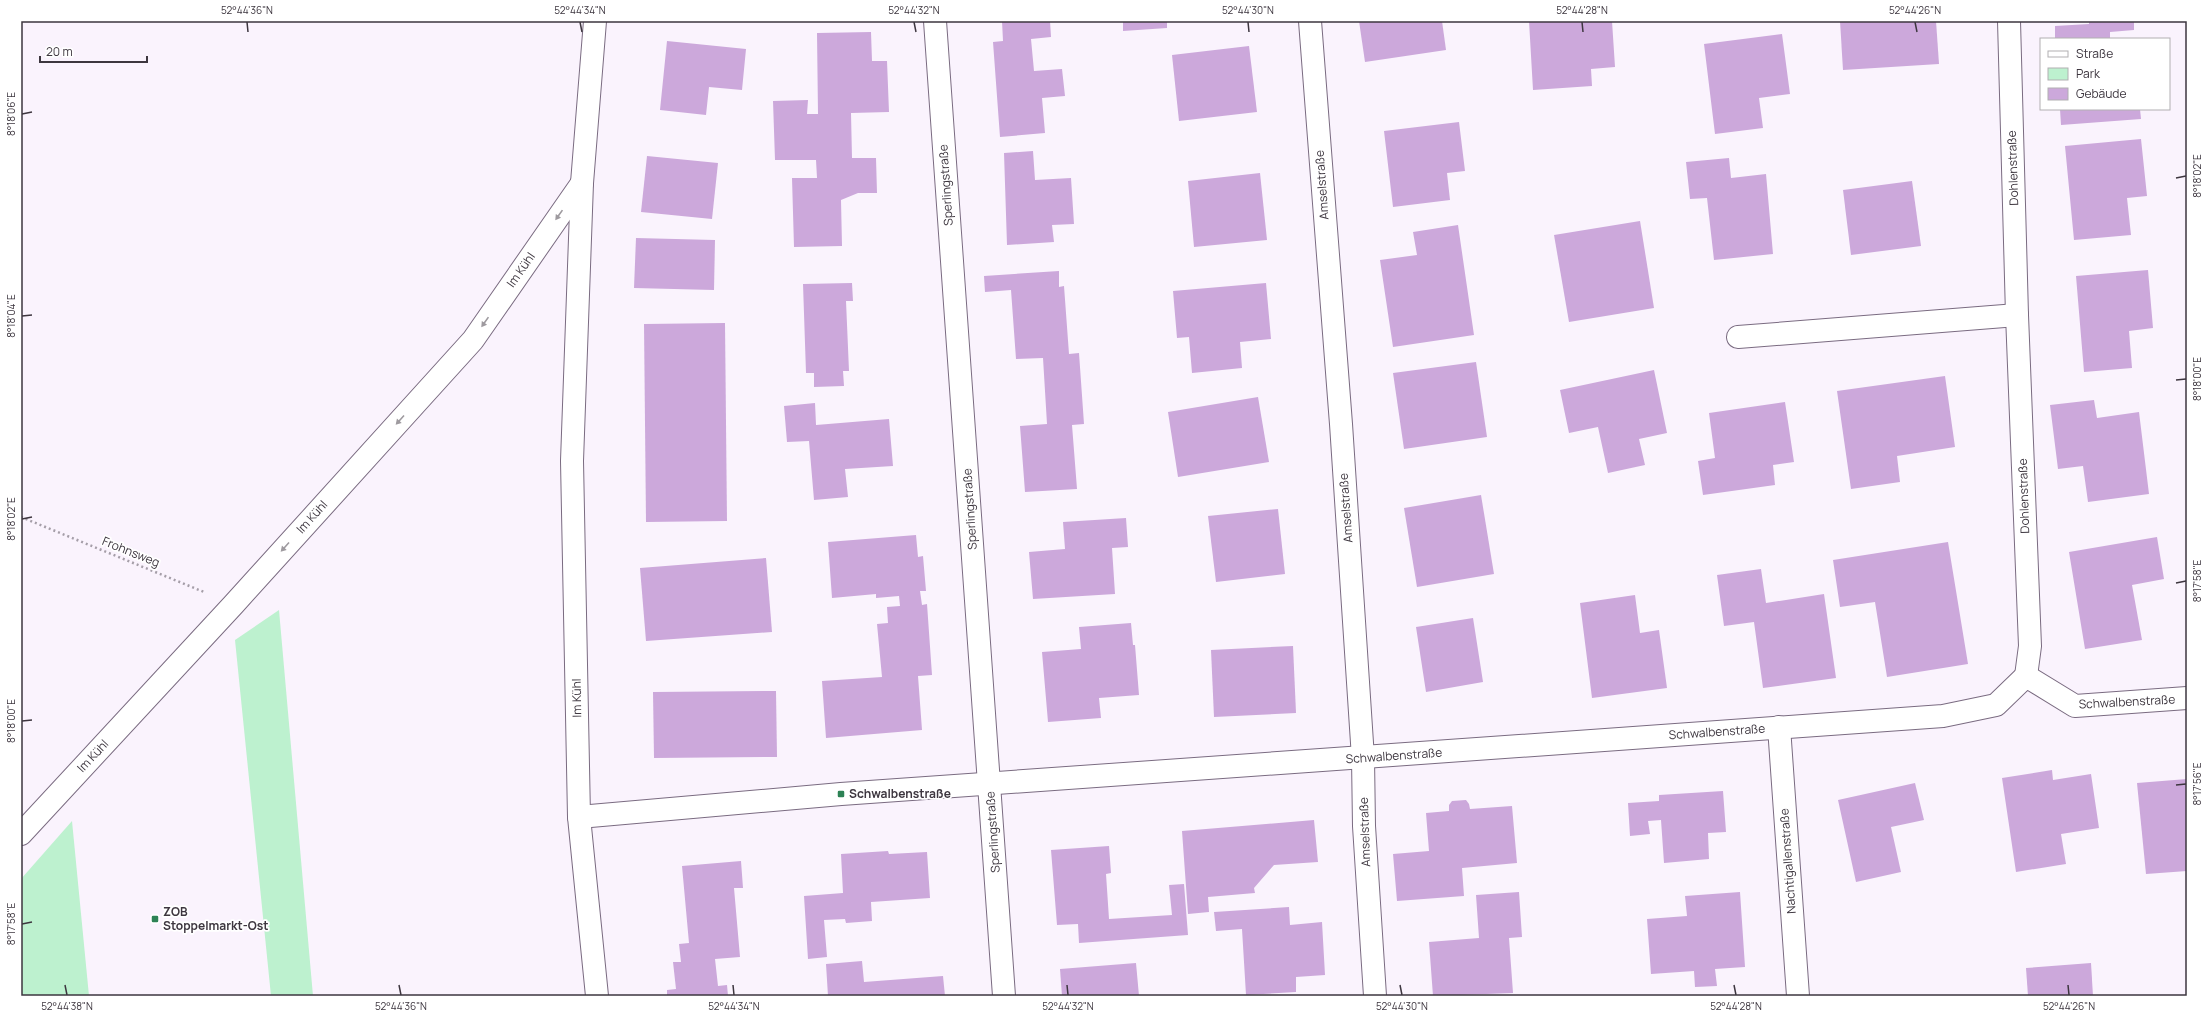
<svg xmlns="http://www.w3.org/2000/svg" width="2208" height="1017" viewBox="0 0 2208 1017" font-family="Manrope,sans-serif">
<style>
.green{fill:#bdf1cf}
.building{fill:#cca8db}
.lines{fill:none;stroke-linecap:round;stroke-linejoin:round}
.street-casing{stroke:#7a6b81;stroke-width:24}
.path{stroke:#a59ea8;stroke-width:2.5;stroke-dasharray:2 3;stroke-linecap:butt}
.street{stroke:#fff;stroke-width:22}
.oneway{fill:#9e9a9f}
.ticks{fill:none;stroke:#3d363f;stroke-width:1.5}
.poi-dot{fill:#2d8255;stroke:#fff;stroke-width:1.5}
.labels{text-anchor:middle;stroke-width:3.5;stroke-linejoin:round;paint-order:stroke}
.street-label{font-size:12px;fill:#3d363f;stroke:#fff}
.poi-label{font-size:12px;font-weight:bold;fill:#3d363f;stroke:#fff;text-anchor:start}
.neatline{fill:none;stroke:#3d363f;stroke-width:1.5}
.ticks-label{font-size:10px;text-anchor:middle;fill:#3d363f}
</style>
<rect width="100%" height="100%" fill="#faf3fd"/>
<g class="green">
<polygon points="279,610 313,996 271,996 235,640"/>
<polygon points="72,821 89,996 21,996 21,879"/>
</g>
<g class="building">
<polygon points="1002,21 1050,21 1051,37 1031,39 1034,71 1062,69 1065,96 1042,98 1045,133 1000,137 993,42 1003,41"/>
<polygon points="1123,21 1167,21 1167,28 1123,31"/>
<polygon points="1359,21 1442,21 1446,50 1365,62"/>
<polygon points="1529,21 1612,21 1615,67 1591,69 1592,86 1533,90"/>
<polygon points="1840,21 1936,21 1939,64 1843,70"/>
<polygon points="2089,21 2134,21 2134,30 2110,32 2110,39 2055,39 2055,26 2089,24"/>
<polygon points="871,32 872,61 887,61 889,112 851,113 852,158 876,158 877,193 858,193 841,200 842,246 794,247 792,178 817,178 816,160 775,160 773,101 808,100 807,114 818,114 817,33"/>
<polygon points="1782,34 1790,94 1759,98 1763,128 1715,134 1704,44"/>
<polygon points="667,41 746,49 742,90 709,87 706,115 660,110"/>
<polygon points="1249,46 1257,112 1179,121 1172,55"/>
<polygon points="2060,109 2140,109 2141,119 2061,125"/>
<polygon points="1459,122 1465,171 1447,173 1450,200 1393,207 1384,131"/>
<polygon points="2141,139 2147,196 2127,198 2131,235 2074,240 2065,146"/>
<polygon points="1033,151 1035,180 1071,178 1074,224 1052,225 1054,242 1007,245 1004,153"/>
<polygon points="647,156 718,163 712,219 641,212"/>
<polygon points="1729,158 1731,178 1766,174 1773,254 1714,260 1707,198 1690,199 1686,162"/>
<polygon points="1260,173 1267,240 1194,247 1188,181"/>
<polygon points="1912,181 1921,246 1851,255 1843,190"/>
<polygon points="1640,221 1654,308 1569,322 1554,235"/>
<polygon points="1458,225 1474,335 1393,347 1380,260 1417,255 1413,232"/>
<polygon points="636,238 715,240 714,290 634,288"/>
<polygon points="2148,270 2153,328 2129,331 2132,368 2084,372 2076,276"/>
<polygon points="1059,271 1059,287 1064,286 1069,354 1079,353 1084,424 1072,425 1077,489 1025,492 1020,426 1047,424 1043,358 1016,359 1011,290 985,292 984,276"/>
<polygon points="852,283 853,301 846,301 849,371 843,371 844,386 814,387 814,373 806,373 803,284"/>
<polygon points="1266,283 1271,339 1240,342 1242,368 1192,373 1189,337 1177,338 1173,291"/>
<polygon points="725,323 727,521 646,522 644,324"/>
<polygon points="1476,362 1487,437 1404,449 1393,373"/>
<polygon points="1654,370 1667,433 1639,439 1645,465 1608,473 1598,427 1569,433 1560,390"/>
<polygon points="1945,376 1955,447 1897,456 1900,482 1851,489 1837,391"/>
<polygon points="1258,397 1269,462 1178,477 1168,412"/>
<polygon points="2094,400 2097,418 2139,412 2149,494 2088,502 2083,466 2058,469 2050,405"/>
<polygon points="1785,402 1794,462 1773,465 1775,485 1703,495 1698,461 1715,458 1709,413"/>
<polygon points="815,403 816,425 889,419 893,466 845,469 848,497 814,500 809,441 787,442 784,406"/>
<polygon points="1481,495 1494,574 1417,587 1404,508"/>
<polygon points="1278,509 1285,574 1216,582 1208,516"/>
<polygon points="1126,518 1128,547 1112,548 1115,594 1033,599 1029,552 1065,549 1063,522"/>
<polygon points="916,535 918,557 923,556 926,591 920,591 922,605 927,604 932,675 918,676 922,730 826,738 822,681 882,677 877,624 888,623 887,607 900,606 899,596 876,598 876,594 832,598 828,542"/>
<polygon points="2157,537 2164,579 2132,585 2142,640 2085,649 2069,552"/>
<polygon points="1948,542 1968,664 1887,677 1875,602 1840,607 1833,560"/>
<polygon points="766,558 772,632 646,641 640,568"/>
<polygon points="1761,569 1766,603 1824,594 1836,678 1763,688 1754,622 1724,626 1717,575"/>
<polygon points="1635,595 1640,633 1659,630 1667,688 1592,698 1580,603"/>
<polygon points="1473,618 1483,682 1426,692 1416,627"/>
<polygon points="1131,623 1133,645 1135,645 1139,695 1099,698 1101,718 1048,722 1042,652 1081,649 1079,627"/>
<polygon points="1293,646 1296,713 1214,717 1211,650"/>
<polygon points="776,691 777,757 654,758 653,692"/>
<polygon points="2052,770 2053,780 2091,774 2099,828 2061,834 2066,864 2016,872 2002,778"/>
<polygon points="2187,779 2187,871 2146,874 2137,783"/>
<polygon points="1915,783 1924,820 1891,827 1901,872 1856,882 1838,800"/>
<polygon points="1723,791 1726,832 1708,833 1709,859 1664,863 1661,820 1648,821 1650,834 1630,836 1628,803 1659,801 1659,795"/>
<polygon points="1466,800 1469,804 1470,809 1512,806 1517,863 1462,868 1464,896 1397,901 1393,854 1429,851 1426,813 1449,811 1449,805 1452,801"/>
<polygon points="1314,820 1318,862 1274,865 1254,888 1255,893 1208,897 1209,912 1188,914 1182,831"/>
<polygon points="1109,846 1111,873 1106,874 1109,919 1172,915 1169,885 1184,884 1188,935 1079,943 1078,924 1057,925 1051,850"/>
<polygon points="888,851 889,854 927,852 930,898 871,902 872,921 846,923 845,919 824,920 827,957 808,959 804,896 843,893 841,854"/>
<polygon points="741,861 743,888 734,888 740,957 715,959 718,986 727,985 728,996 667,996 667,990 676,989 673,962 681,962 679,944 689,943 682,866"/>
<polygon points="1519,892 1522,937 1509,938 1513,993 1433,996 1429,942 1479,938 1476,895"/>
<polygon points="1740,892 1745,967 1715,969 1717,986 1695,987 1694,971 1651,974 1647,919 1687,916 1685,896"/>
<polygon points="1289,907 1290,925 1322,922 1325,975 1296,977 1296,992 1246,995 1242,929 1216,931 1214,912"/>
<polygon points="862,961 864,982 943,976 945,996 828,996 826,964"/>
<polygon points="1136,963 1139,996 1062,996 1060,969"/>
<polygon points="2091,963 2093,996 2028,996 2026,968"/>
</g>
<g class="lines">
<g class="street-casing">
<g id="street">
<polyline points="595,21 582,183 572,461 579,817 597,996"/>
<polyline points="935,21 1004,996"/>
<polyline points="1310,21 1341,424 1363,758 1364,826 1375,996"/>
<polyline points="2009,21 2017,315 2030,646 2026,676"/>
<polyline points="1738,337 2017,315"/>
<polyline points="1779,727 1798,996"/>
<polyline points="579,817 841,794 1943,716 1996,705 2026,676 2075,706 2187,698"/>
<polyline points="21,834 234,604 473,340 582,183"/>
</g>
</g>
<polyline class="path" points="21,517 204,592"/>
<use href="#street" class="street"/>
</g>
<defs><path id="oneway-solid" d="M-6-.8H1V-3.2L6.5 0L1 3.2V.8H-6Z"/></defs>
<g class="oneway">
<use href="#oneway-solid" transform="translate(559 215) rotate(125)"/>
<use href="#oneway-solid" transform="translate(485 322) rotate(125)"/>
<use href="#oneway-solid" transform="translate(400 420) rotate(132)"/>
<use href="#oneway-solid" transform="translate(285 547) rotate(132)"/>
</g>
<path class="ticks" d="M 247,22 L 248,32M 580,22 L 582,32M 914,22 L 916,32M 1248,22 L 1249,32M 1582,22 L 1583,32M 1915,22 L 1917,32M 22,114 L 32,112M 2176,178 L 2186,176M 22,316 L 32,315M 2176,380 L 2186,379M 22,519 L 32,517M 2176,583 L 2186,581M 22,721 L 32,720M 2176,785 L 2186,784M 22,924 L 32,922M 65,985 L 67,995M 399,985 L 401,995M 733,985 L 734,995M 1067,985 L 1068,995M 1400,985 L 1402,995M 1734,985 L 1736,995M 2068,985 L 2069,995"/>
<g class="poi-dot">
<rect x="837" y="790" width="8" height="8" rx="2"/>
<rect x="151" y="915" width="8" height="8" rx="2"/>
</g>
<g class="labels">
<g class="street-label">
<text transform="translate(2013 168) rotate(-92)" y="4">Dohlenstraße</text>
<text transform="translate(946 185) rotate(-94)" y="4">Sperlingstraße</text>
<text transform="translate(1322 185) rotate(-94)" y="4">Amselstraße</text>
<text transform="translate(521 270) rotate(-55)" y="4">Im Kühl</text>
<text transform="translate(2024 496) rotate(-92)" y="4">Dohlenstraße</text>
<text transform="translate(1346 508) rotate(-94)" y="4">Amselstraße</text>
<text transform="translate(970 509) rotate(-94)" y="4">Sperlingstraße</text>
<text transform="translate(312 517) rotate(-48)" y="4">Im Kühl</text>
<text transform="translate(131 552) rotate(22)" y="4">Frohnsweg</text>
<text transform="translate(577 698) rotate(-91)" y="4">Im Kühl</text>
<text transform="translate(2127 702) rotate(-3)" y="4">Schwalbenstraße</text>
<text transform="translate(1717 732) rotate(-4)" y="4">Schwalbenstraße</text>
<text transform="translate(93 756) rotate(-47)" y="4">Im Kühl</text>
<text transform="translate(1394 756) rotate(-4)" y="4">Schwalbenstraße</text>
<text transform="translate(993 832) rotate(-94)" y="4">Sperlingstraße</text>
<text transform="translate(1365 832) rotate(-92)" y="4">Amselstraße</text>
<text transform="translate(1788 861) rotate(-94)" y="4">Nachtigallenstraße</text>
</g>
<g class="poi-label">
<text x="849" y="798">Schwalbenstraße</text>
<text x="163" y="916">ZOB<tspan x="163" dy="14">Stoppelmarkt-Ost</tspan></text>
</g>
</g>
<rect width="2208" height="1017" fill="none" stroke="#ffffff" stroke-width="44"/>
<rect x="2040" y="38" width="130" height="72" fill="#ffffff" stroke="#b1afb2"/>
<rect x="2048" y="51" width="20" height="6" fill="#ffffff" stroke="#b1afb2"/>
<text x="2076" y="58" font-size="12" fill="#3d363f">Straße</text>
<rect x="2048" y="68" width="20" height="12" fill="#bdf1cf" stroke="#b1afb2"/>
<text x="2076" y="78" font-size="12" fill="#3d363f">Park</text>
<rect x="2048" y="88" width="20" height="12" fill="#cca8db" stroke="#b1afb2"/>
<text x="2076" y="98" font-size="12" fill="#3d363f">Gebäude</text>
<path d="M40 56v6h107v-6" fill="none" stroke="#3d363f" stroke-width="2"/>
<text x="46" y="56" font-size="12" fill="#3d363f" stroke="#ffffff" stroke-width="3" paint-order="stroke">20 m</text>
<rect x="22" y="22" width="2164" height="973" class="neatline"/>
<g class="ticks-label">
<text x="247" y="14">52°44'36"N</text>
<text x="580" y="14">52°44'34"N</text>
<text x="914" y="14">52°44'32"N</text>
<text x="1248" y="14">52°44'30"N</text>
<text x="1582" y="14">52°44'28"N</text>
<text x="1915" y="14">52°44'26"N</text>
<text transform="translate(11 114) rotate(-90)" y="4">8°18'06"E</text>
<text transform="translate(2197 176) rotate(-90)" y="4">8°18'02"E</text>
<text transform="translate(11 316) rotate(-90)" y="4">8°18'04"E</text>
<text transform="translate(2197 379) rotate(-90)" y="4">8°18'00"E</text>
<text transform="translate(11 519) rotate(-90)" y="4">8°18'02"E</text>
<text transform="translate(2197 581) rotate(-90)" y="4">8°17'58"E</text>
<text transform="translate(11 721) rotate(-90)" y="4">8°18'00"E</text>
<text transform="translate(2197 784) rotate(-90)" y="4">8°17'56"E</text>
<text transform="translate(11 924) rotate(-90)" y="4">8°17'58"E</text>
<text x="67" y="1010">52°44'38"N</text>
<text x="401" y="1010">52°44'36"N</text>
<text x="734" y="1010">52°44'34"N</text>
<text x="1068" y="1010">52°44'32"N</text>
<text x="1402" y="1010">52°44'30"N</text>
<text x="1736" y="1010">52°44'28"N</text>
<text x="2069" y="1010">52°44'26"N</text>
</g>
</svg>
